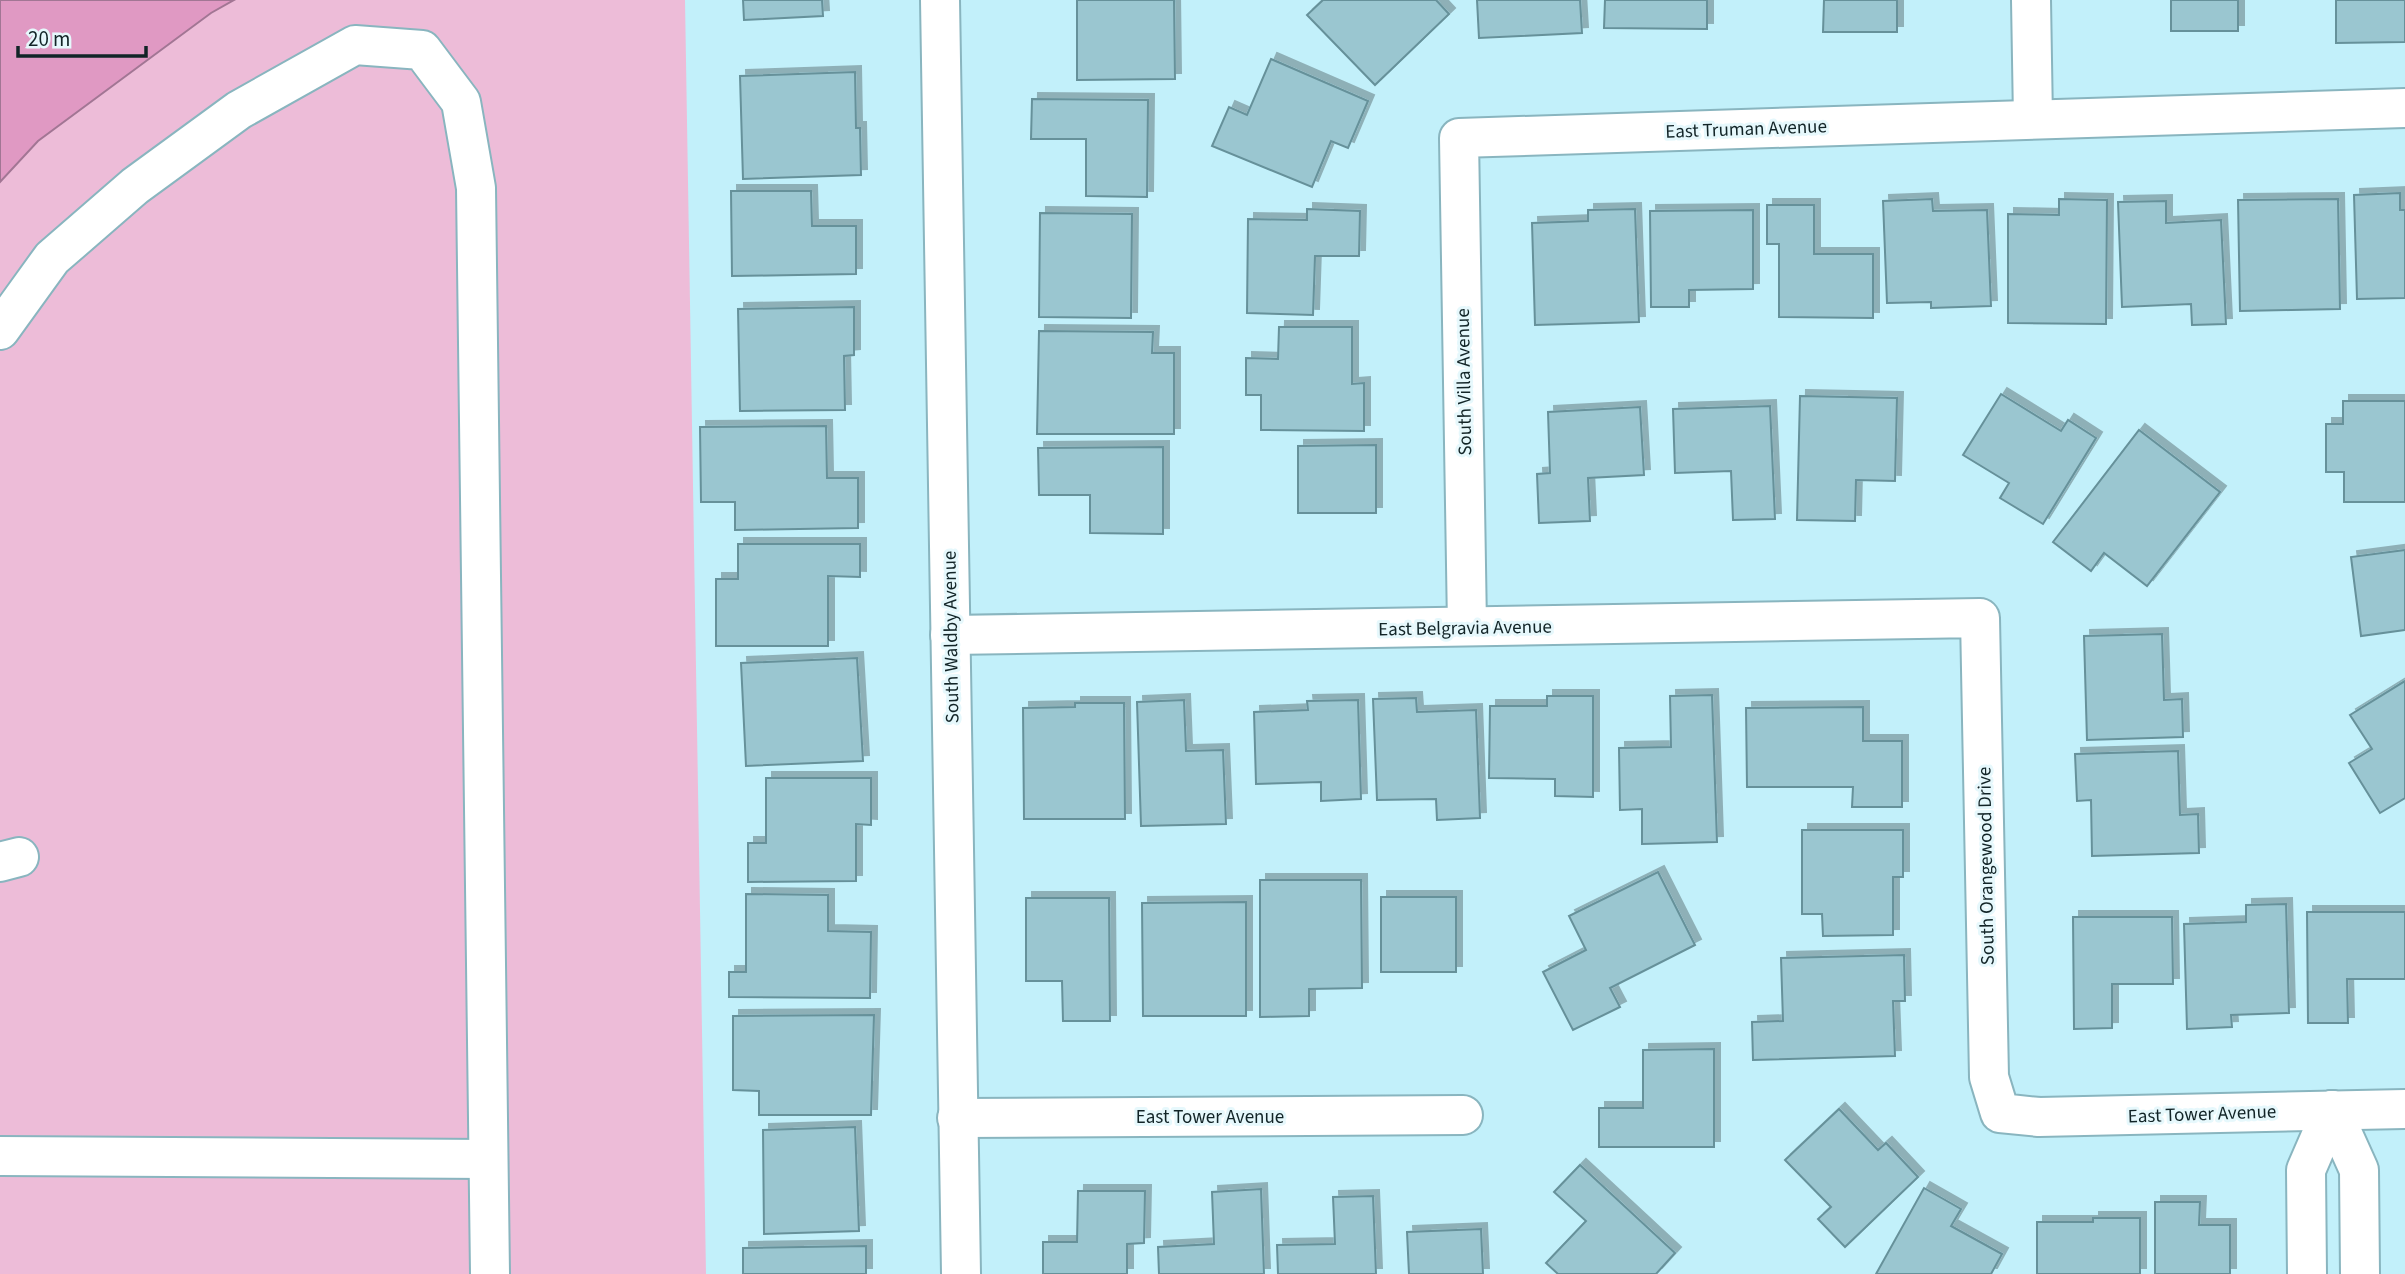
<svg xmlns="http://www.w3.org/2000/svg" width="2405" height="1274" viewBox="0 0 2405 1274" font-family="'Source Sans 3',sans-serif">
<style>
.green{fill:#edbcd8}
.water{fill:#e099c3;stroke:#a27694;stroke-width:2}
.building{fill:#9ac6d0;stroke:#66919a;stroke-width:2;filter:url(#shadow)}
.lines{fill:none;stroke-linecap:round;stroke-linejoin:round}
.minor-casing{stroke:#89b5bf;stroke-width:42}
.minor{stroke:#fff;stroke-width:38}
.labels{text-anchor:middle;stroke-width:6;stroke-linejoin:round;paint-order:stroke}
.street-label{font-size:19px;fill:#122427;stroke:#e6f8fc}
</style>
<defs>
<filter id="shadow"><feDropShadow dx="6" dy="-6" stdDeviation="0" flood-color="#0004"/></filter>
</defs>
<rect width="100%" height="100%" fill="#c2f0fa"/>
<polygon class="green" points="234,0 685,0 706,1274 0,1274 0,182 38,141 211,13"/>
<polygon class="water" points="0,0 234,0 211,13 38,141 0,182"/>
<g class="building">
<polygon points="743,0 822,0 823,16 744,20"/>
<polygon points="1077,0 1174,0 1175,79 1077,80"/>
<polygon points="1323,0 1436,0 1449,14 1375,85 1307,15"/>
<polygon points="1477,0 1580,0 1582,33 1479,38"/>
<polygon points="1605,0 1707,0 1707,29 1604,28"/>
<polygon points="1824,0 1897,0 1897,32 1823,32"/>
<rect x="2171" y="0" width="67" height="31"/>
<polygon points="2336,0 2405,0 2405,42 2336,43"/>
<polygon points="1271,59 1368,101 1348,148 1331,141 1312,187 1212,146 1229,107 1247,115"/>
<polygon points="855,72 856,128 860,128 861,175 743,179 740,76"/>
<polygon points="1032,99 1148,100 1147,197 1086,196 1086,139 1031,139"/>
<polygon points="731,191 811,191 812,226 856,226 856,274 732,276"/>
<polygon points="2400,193 2400,210 2405,210 2405,298 2357,299 2354,195"/>
<polygon points="1932,199 1933,211 1987,210 1991,306 1931,308 1931,302 1887,303 1883,201"/>
<polygon points="2059,199 2107,200 2106,324 2008,323 2008,214 2059,215"/>
<polygon points="2338,199 2340,309 2240,311 2238,200"/>
<polygon points="2166,201 2166,223 2221,220 2226,324 2192,325 2191,304 2122,307 2118,202"/>
<polygon points="1767,205 1814,205 1814,254 1873,254 1873,318 1779,317 1779,244 1767,244"/>
<polygon points="1307,209 1360,211 1359,256 1315,256 1313,315 1247,313 1248,219 1307,220"/>
<polygon points="1635,209 1639,322 1535,325 1532,223 1588,221 1588,210"/>
<polygon points="1753,210 1753,289 1689,290 1689,307 1651,307 1650,211"/>
<polygon points="1040,213 1132,214 1131,318 1039,317"/>
<polygon points="854,307 854,355 844,356 845,410 740,411 738,309"/>
<polygon points="1279,327 1352,327 1352,384 1364,383 1364,431 1261,430 1261,395 1246,395 1246,358 1278,359"/>
<polygon points="1039,331 1153,332 1152,353 1174,353 1174,434 1037,434"/>
<polygon points="2001,394 2061,431 2068,420 2096,438 2043,524 2000,498 2009,483 1963,455"/>
<polygon points="1800,396 1897,398 1895,481 1856,480 1855,521 1797,520"/>
<polygon points="2343,401 2405,401 2405,502 2344,502 2344,472 2326,472 2326,424 2343,424"/>
<polygon points="1770,406 1775,519 1733,520 1731,471 1675,473 1673,409"/>
<polygon points="1640,407 1644,475 1588,478 1590,521 1539,523 1537,474 1550,473 1548,412"/>
<polygon points="826,426 827,478 858,478 858,528 735,530 735,502 701,502 700,427"/>
<polygon points="2139,430 2220,492 2147,586 2104,553 2091,571 2053,542"/>
<polygon points="1376,445 1376,513 1298,513 1298,446"/>
<polygon points="1163,447 1163,534 1090,533 1090,495 1039,495 1038,448"/>
<polygon points="738,544 860,544 860,577 828,576 828,646 716,646 716,579 738,579"/>
<polygon points="2405,550 2405,630 2361,636 2351,557"/>
<polygon points="2162,634 2164,700 2182,699 2183,737 2087,740 2084,636"/>
<polygon points="857,658 863,761 746,766 741,663"/>
<polygon points="2405,681 2405,798 2380,813 2349,763 2372,749 2350,715"/>
<polygon points="1712,695 1717,842 1642,844 1642,809 1620,810 1619,748 1671,747 1670,696"/>
<polygon points="1547,696 1593,696 1593,797 1555,796 1555,779 1489,778 1490,706 1547,706"/>
<polygon points="1416,698 1417,712 1476,710 1480,818 1437,820 1436,799 1377,800 1373,699"/>
<polygon points="1184,700 1186,751 1223,750 1226,824 1141,826 1137,702"/>
<polygon points="1358,700 1361,799 1321,801 1321,782 1256,784 1254,712 1308,710 1307,701"/>
<polygon points="1075,703 1124,703 1125,819 1024,819 1023,708 1075,707"/>
<polygon points="1863,707 1863,741 1902,741 1902,807 1852,807 1853,787 1747,787 1746,708"/>
<polygon points="2178,751 2180,815 2198,814 2199,853 2092,856 2091,800 2077,801 2075,754"/>
<polygon points="766,778 871,778 871,825 856,824 856,881 748,882 748,843 766,843"/>
<polygon points="1802,830 1903,830 1903,877 1893,877 1893,935 1823,936 1822,914 1802,914"/>
<polygon points="1658,872 1695,945 1610,988 1620,1007 1573,1030 1543,972 1586,950 1569,916"/>
<polygon points="1260,880 1361,880 1362,988 1309,989 1309,1016 1260,1017"/>
<polygon points="746,894 828,895 828,931 871,932 870,998 729,997 729,972 746,972"/>
<rect x="1381" y="897" width="75" height="75"/>
<polygon points="1026,898 1109,898 1110,1021 1063,1021 1062,981 1026,981"/>
<polygon points="1246,902 1246,1016 1143,1016 1142,903"/>
<polygon points="2286,904 2289,1013 2231,1015 2232,1027 2187,1029 2184,924 2246,922 2246,905"/>
<polygon points="2307,912 2405,912 2405,979 2347,979 2348,1023 2308,1023"/>
<polygon points="2073,917 2172,917 2173,984 2112,984 2112,1028 2074,1029"/>
<polygon points="1904,955 1905,1001 1893,1001 1895,1056 1753,1060 1752,1022 1783,1021 1781,958"/>
<polygon points="874,1015 871,1115 759,1115 759,1091 733,1090 733,1016"/>
<polygon points="1714,1049 1714,1147 1599,1147 1599,1108 1643,1108 1643,1050"/>
<polygon points="1839,1109 1878,1150 1886,1143 1918,1177 1845,1247 1818,1219 1831,1207 1785,1160"/>
<polygon points="855,1127 859,1231 764,1234 763,1130"/>
<polygon points="1580,1165 1675,1253 1656,1274 1558,1274 1546,1263 1586,1221 1554,1192"/>
<polygon points="1924,1188 1961,1209 1951,1226 2002,1254 1991,1274 1876,1274"/>
<polygon points="1261,1189 1264,1274 1159,1274 1158,1247 1214,1244 1212,1192"/>
<polygon points="1078,1191 1145,1191 1144,1243 1127,1244 1127,1274 1043,1274 1043,1242 1077,1242"/>
<polygon points="1373,1196 1376,1274 1278,1274 1277,1245 1335,1244 1333,1197"/>
<polygon points="2155,1202 2200,1202 2199,1225 2230,1225 2230,1274 2155,1274"/>
<polygon points="2093,1218 2140,1218 2140,1274 2037,1274 2037,1222 2093,1222"/>
<polygon points="1481,1229 1483,1274 1409,1274 1407,1232"/>
<polygon points="866,1246 866,1274 743,1274 743,1248"/>
</g>
<g class="lines">
<g class="minor-casing">
<g id="minor">
<polyline points="940,0 961,1274"/>
<polyline points="2031,0 2033,119"/>
<polyline points="0,330 52,258 135,186 239,110 355,45 422,50 461,102 476,188 490,1274"/>
<polyline points="1467,626 1459,138 2405,108"/>
<polyline points="950,635 1980,618 1989,1077 2000,1113 2039,1117 2405,1109"/>
<polyline points="0,862 19,857"/>
<polyline points="2332,1110 2359,1170 2360,1274"/>
<polyline points="957,1118 1463,1115"/>
<polyline points="0,1156 488,1159"/>
<polyline points="2307,1274 2306,1170 2332,1110"/>
</g>
</g>
<use href="#minor" class="minor"/>
</g>
<g class="labels">
<g class="street-label">
<text transform="translate(1746 128) rotate(-2)" y="7">East Truman Avenue</text>
<text transform="translate(1463 382) rotate(-91)" y="7">South Villa Avenue</text>
<text transform="translate(1465 627) rotate(-1)" y="7">East Belgravia Avenue</text>
<text transform="translate(950 637) rotate(-91)" y="7">South Waldby Avenue</text>
<text transform="translate(1985 866) rotate(-91)" y="7">South Orangewood Drive</text>
<text transform="translate(2202 1113) rotate(-2)" y="7">East Tower Avenue</text>
<text x="1210" y="1123">East Tower Avenue</text>
</g>
</g>
<path d="M18 46v10h128v-10" fill="none" stroke="#122427" stroke-width="3.5"/>
<text x="28" y="46" font-size="21" fill="#122427" stroke="#e6f8fc" stroke-width="5" paint-order="stroke">20 m</text>
</svg>
